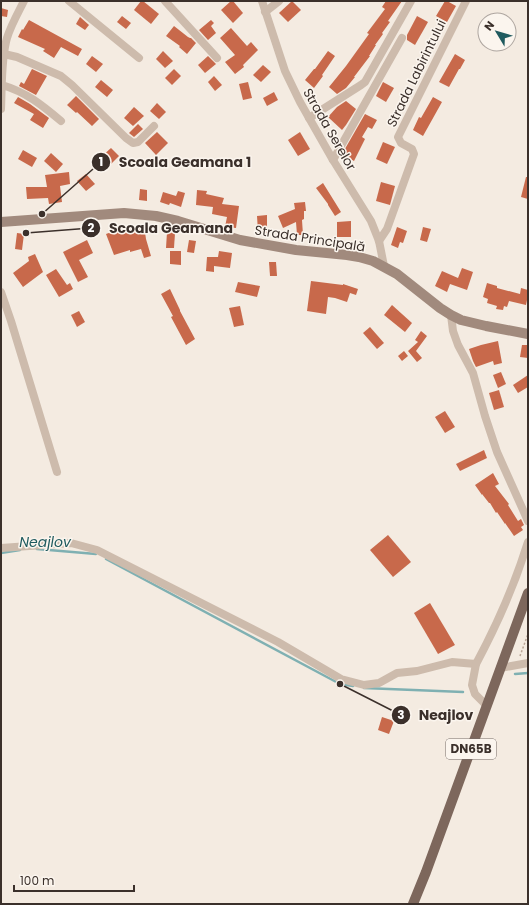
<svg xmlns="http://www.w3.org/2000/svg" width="529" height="905" viewBox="0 0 529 905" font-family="Poppins,sans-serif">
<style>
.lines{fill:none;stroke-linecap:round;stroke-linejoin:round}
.stream{stroke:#7fb0b2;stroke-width:2.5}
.building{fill:#c8694b}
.path{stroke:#b9a596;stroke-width:1.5;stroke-dasharray:2 2;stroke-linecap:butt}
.minor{stroke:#cdbbac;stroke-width:8}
.secondary{stroke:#a18a7d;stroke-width:10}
.primary{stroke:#7d675c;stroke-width:10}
.labels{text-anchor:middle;stroke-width:3;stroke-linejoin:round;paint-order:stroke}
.shield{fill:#fbf5ee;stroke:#756b66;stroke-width:1}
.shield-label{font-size:12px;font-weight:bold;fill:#3b302b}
.street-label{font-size:13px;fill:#3b302b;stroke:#fbf5ee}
.water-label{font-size:14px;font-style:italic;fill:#1f5a5e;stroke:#fbf5ee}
.leader{fill:none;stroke:#3b302b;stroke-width:1.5}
.callout-dot{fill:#3b302b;stroke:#fbf5ee;stroke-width:1.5}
.mark-label{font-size:12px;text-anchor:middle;font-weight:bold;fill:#fff}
.callout-label{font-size:14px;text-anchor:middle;font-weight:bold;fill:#3b302b;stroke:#fbf5ee;stroke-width:3;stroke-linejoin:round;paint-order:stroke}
</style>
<rect width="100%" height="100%" fill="#f4ebe1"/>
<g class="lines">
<g class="stream">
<polyline points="37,549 96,554"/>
<polyline points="1,553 20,550"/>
<polyline points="106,559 340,684 353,686"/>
<polyline points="515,674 528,673"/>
<polyline points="364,688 463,692"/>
</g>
</g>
<g class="building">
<polygon points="141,1 143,1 159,14 151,24 134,10"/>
<polygon points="231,1 233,1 243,13 233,23 221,10"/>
<polygon points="292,1 301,10 288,22 279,13"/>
<polygon points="386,1 402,1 388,21 390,22 382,33 383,34 375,45 376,45 369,56 370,56 354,77 355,77 346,88 337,94 329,87 346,66 369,34 367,33 385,9 382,7"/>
<polygon points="445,1 447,1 456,6 447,22 436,16"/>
<polygon points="1,8 8,10 7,17 1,16"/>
<polygon points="122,16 131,23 126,29 117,22"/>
<polygon points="417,16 428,22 415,45 407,40 407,35"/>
<polygon points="80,17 89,25 85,30 76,24"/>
<polygon points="29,20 82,49 78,56 61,47 54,58 43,51 45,49 18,37 22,29 23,30"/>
<polygon points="211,20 214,23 211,26 216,33 208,40 199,30"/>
<polygon points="174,26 188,37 190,38 191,38 196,43 187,54 179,47 180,46 166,36"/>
<polygon points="231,28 247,46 251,42 258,50 243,65 244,67 235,74 225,62 235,55 220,38"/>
<polygon points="163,51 173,61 165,68 156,59"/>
<polygon points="328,51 335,56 322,75 323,76 314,88 305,80 314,69 315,69"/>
<polygon points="455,54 465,60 460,69 459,69 449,87 439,82"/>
<polygon points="92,56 103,64 96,72 86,64"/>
<polygon points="208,56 216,64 205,73 198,65"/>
<polygon points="263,65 271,72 261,82 253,75"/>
<polygon points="32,69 47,76 36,95 19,86 21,82 24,84"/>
<polygon points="174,69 181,76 172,85 165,78"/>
<polygon points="214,76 222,85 215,91 208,82"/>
<polygon points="101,80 113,90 107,97 95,87"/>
<polygon points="248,82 252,98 243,100 239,84"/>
<polygon points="383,82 394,88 386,102 376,96"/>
<polygon points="274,92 278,100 267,106 263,98"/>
<polygon points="76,96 99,119 92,126 77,112 76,113 67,105"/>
<polygon points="18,97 30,104 49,118 43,128 30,120 34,114 14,103"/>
<polygon points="433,97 442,102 423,136 413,130 419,117 421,118"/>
<polygon points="346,101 356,109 346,125 342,130 328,117 337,107"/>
<polygon points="157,103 166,112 159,119 150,111"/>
<polygon points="134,107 144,116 133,126 124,118"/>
<polygon points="365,114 377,120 372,129 368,127 362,137 365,139 354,161 342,154"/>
<polygon points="138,124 143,129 134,137 129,133"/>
<polygon points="157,132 168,143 156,155 145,143"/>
<polygon points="300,132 310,149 298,156 288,140"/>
<polygon points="383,142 395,147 387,164 376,159"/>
<polygon points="111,148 119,156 109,166 101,157"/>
<polygon points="23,150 37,158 32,167 18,159"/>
<polygon points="51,153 63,164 56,172 44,161"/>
<polygon points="69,172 70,184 60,186 62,202 49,204 48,198 27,199 26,187 47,187 45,175"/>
<polygon points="86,174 95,184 86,191 77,181"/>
<polygon points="526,177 528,177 528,199 521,197"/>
<polygon points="381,182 395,186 390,205 376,201"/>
<polygon points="323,183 341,212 335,216 328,205 328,204 316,188"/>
<polygon points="140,189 147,190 147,201 139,200"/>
<polygon points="197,190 207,191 206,194 224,198 222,204 239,206 236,228 225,227 227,217 212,214 213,207 196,205"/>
<polygon points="178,191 185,193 181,207 170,203 169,205 160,202 163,192 176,196"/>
<polygon points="305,202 306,211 304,211 304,219 302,220 303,235 297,235 296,222 283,228 278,216 295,209 294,203"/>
<polygon points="267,215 267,233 258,233 257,216"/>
<polygon points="351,221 351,237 337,237 337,222"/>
<polygon points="131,225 132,229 144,226 146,239 151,256 144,258 141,249 130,252 130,250 114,255 106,234"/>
<polygon points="397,227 407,231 403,243 400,242 398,248 391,245"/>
<polygon points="423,227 431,229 427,242 420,240"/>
<polygon points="167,232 175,233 174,248 166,248"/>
<polygon points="17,233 24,234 22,250 15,249"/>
<polygon points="87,240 93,253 79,260 88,277 78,282 63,252"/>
<polygon points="189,240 196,241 194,253 187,252"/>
<polygon points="170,251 181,251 181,265 170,264"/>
<polygon points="219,251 232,253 230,268 214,266 214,272 206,271 207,257 218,257"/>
<polygon points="35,254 43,272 23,287 13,273 29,261 28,257"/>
<polygon points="269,262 276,262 277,276 270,276"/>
<polygon points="462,268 473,272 467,290 450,284 447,292 435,286 442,271 458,278"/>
<polygon points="56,269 67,285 70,283 73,289 59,297 46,275"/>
<polygon points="311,281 343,285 343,284 358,289 356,295 350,293 347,302 335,298 328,297 326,314 307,311"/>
<polygon points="238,282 260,286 257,297 235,292"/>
<polygon points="487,283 497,286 497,288 520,294 521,288 528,290 528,300 527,300 526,305 509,301 507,307 504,306 503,310 496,309 497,306 487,303 488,299 483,297"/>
<polygon points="170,289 180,310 180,311 195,339 186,345 171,317 173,316 161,294"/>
<polygon points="392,305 412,323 405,332 384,315"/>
<polygon points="240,306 244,325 234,327 229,308"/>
<polygon points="79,311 85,322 77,327 71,315"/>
<polygon points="370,327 384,343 377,349 363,333"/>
<polygon points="421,331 427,336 416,351 422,358 417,362 408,351 418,342 415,340"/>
<polygon points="498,341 502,363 494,365 493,361 476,367 473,361 469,349 481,345"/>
<polygon points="522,345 528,345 528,358 520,357"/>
<polygon points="404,351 408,356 402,361 398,356"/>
<polygon points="501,372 506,384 498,388 493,375"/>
<polygon points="528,375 528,387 518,393 513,385"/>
<polygon points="499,390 504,407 494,410 489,393"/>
<polygon points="445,411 455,427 445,433 435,417"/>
<polygon points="484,450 487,458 460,471 456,464"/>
<polygon points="493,473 499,484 495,486 509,504 508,505 518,521 521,519 524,525 521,527 523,530 514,536 505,523 505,524 497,512 496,513 490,503 489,503 482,494 482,495 475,485"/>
<polygon points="388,535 411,562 393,577 370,550"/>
<polygon points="430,603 455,645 438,654 414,613"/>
<polygon points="382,717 394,721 389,734 378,730"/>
</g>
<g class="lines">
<polyline class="path" points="520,656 528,634"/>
<g class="minor">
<polyline points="69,1 139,58"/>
<polyline points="165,1 217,58"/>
<polyline points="262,1 285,71 300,102 333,160 371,221 379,241 384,266"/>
<polyline points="265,12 279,1"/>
<polyline points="4,54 17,57 61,76 72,85 126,138 133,143 138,142 154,126"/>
<path d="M 2,85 C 26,92 42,105 61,121"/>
<path d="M 1,109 C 2,87 1,58 7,38 C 11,25 18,13 24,1"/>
<polyline points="309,118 361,85 365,82 411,1"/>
<polyline points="333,160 402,38"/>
<polyline points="379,241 387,229 414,154 412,149 401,143 398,137 466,1"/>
<polyline points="1,292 11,321 57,472"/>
<polyline points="451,315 453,331 458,345 473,373 485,416 497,452 528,521"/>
<path d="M 1,548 L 71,543 L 97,550 L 278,642 L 341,679 L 364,685 L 379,683 L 397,673 L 417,671 L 452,662 L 476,664 C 497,625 515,584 528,542"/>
<polyline points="476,664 472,685 475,694 487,706"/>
<polyline points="500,668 528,663"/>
</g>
<polyline class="secondary" points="1,222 124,213 156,216 178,221 240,240 296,250 347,255 359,257 373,261 397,274 440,308 451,315 461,320 486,326 528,334"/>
<polyline class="primary" points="413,904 426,872 528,593"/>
</g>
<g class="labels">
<rect class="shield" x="446" y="739" width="50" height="20" rx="3"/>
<g class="shield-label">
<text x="471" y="753">DN65B</text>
</g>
<g class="street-label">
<text transform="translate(416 73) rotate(-64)" y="5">Strada Labirintului</text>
<text transform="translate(330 129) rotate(60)" y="5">Strada Serelor</text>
<text transform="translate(310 238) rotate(9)" y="5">Strada Principală</text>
</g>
<g class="water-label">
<text x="45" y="547">Neajlov</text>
</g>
</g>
<path class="leader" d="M42 214L101 162M26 233L91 228M340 684L401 715"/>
<g class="callout-dot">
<circle cx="42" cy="214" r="4"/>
<circle cx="26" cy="233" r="4"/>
<circle cx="340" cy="684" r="4"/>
<circle cx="101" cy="162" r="10"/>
<circle cx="91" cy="228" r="10"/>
<circle cx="401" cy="715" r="10"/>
</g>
<g class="mark-label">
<text x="101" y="166">1</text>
<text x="91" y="232">2</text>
<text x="401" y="719">3</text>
</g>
<g class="callout-label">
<text x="185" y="167">Scoala Geamana 1</text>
<text x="171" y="233">Scoala Geamana</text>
<text x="446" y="720">Neajlov</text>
</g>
<rect width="529" height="905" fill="none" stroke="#3b302b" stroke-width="4"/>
<g transform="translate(497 32) rotate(308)"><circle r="19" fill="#fbf5ee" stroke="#aea6a0"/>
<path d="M0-3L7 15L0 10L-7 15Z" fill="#1f5a5e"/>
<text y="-6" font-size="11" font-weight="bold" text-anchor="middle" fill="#3b302b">N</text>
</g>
<path d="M14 885v6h120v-6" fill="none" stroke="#3b302b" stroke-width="2"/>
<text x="20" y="885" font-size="12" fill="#3b302b" stroke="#fbf5ee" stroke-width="3" paint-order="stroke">100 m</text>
</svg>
